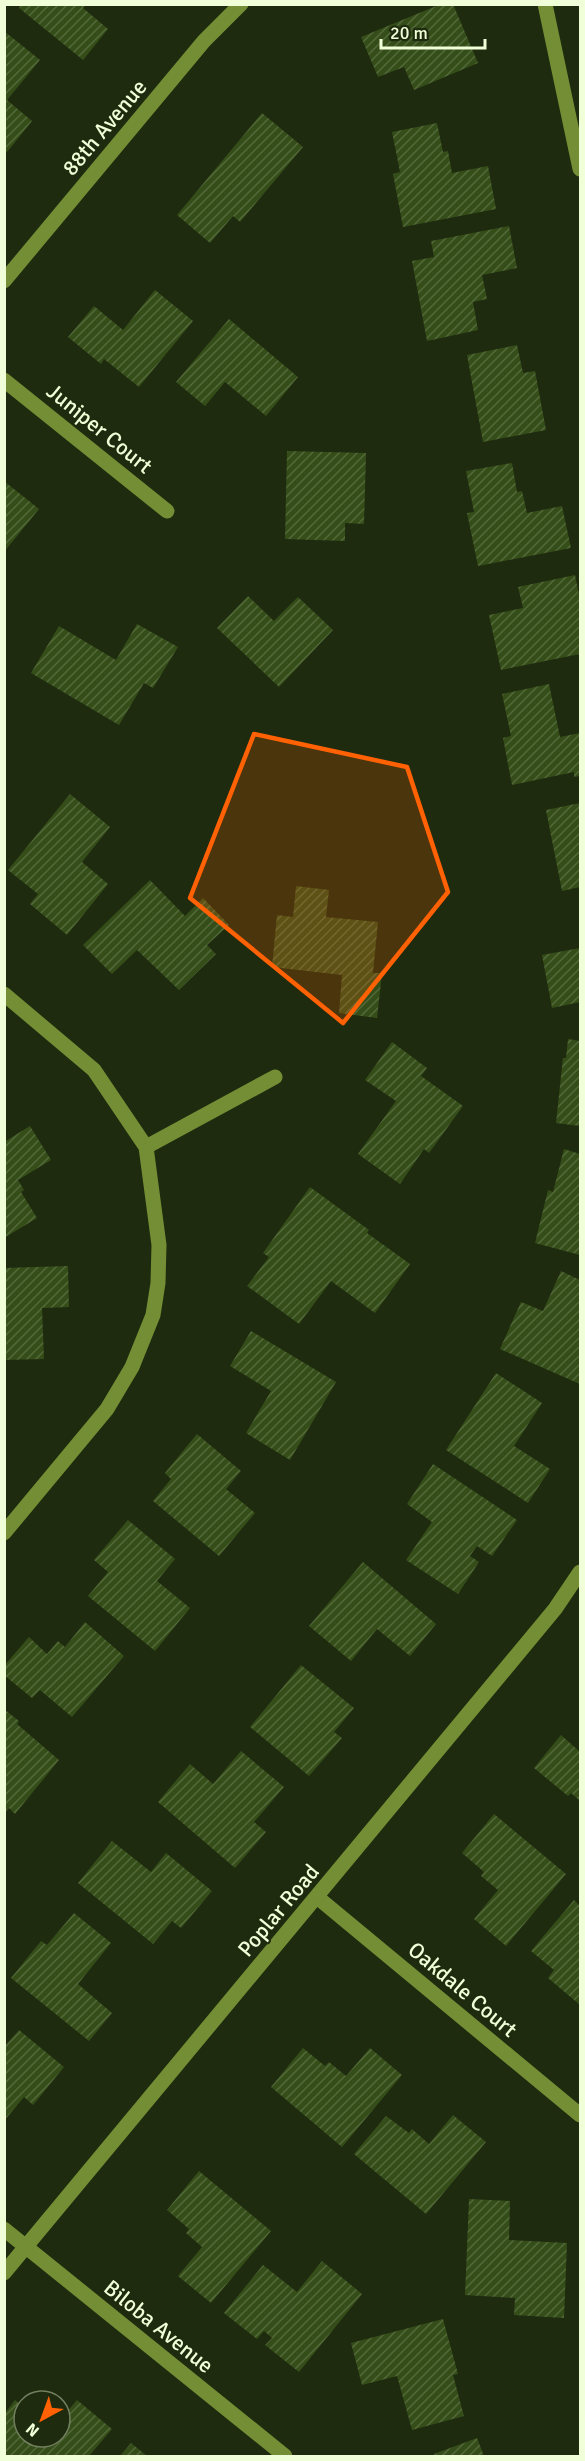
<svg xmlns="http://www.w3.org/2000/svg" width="585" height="2461" viewBox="0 0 585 2461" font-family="Signika,sans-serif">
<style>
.building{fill:url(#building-hatch)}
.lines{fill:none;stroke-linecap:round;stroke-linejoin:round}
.minor{stroke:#738e35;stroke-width:15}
.marked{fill:#ff6104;fill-opacity:0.2;stroke:#ff6104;stroke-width:4.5;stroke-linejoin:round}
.labels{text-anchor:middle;stroke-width:4.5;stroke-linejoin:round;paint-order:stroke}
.street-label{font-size:22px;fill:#f0ffd8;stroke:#1e2b0e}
</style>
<defs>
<pattern id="building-hatch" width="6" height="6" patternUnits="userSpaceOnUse" patternTransform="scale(1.5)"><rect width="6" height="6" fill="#354e19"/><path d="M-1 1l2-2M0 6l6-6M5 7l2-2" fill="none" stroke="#53693a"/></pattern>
</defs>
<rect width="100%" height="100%" fill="#1e2b0e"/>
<g class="building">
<polygon points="22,4 86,4 83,8 108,29 83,60 19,8"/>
<polygon points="441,4 453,4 478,63 414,90 404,67 378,77 361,37"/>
<polygon points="4,31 40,60 7,100 32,121 7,152 4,150"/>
<polygon points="262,113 303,147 240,222 233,216 210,243 177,215"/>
<polygon points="437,123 443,152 448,151 452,173 488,166 496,209 403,227 393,174 400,172 392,132"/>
<polygon points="509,226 517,268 482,275 487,299 473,302 478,330 427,341 412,261 434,257 431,241"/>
<polygon points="155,290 193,321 139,387 104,359 101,364 68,337 94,306 123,330"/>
<polygon points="229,319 298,377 266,416 225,382 205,406 176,382"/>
<polygon points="517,345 523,373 535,371 546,430 483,442 467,355"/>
<polygon points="287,451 366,453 364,524 345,523 345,541 285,539"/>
<polygon points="512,463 517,492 522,491 527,513 562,506 571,548 478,566 467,513 474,512 466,471"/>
<polygon points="4,481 39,509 4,552"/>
<polygon points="575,575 580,599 580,654 501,670 489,615 523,608 518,587"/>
<polygon points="248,596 274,621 298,597 333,630 279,687 217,628"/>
<polygon points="137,624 178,647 153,688 144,683 119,725 31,673 59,626 116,660"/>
<polygon points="549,684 560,737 580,733 580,776 574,777 574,772 512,785 503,738 511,736 502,694"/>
<polygon points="70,794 110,827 82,862 108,884 67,935 30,904 38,894 8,870"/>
<polygon points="580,803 580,887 562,891 546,810"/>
<polygon points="150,880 185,916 203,898 229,925 207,945 216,954 179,990 137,950 112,974 83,945"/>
<polygon points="296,886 329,890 326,917 378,922 373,973 382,973 377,1018 339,1013 342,975 272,967 277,915 293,917"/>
<polygon points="580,948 580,1002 552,1008 542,955"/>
<polygon points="568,1039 580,1041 580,1126 556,1123 563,1058 566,1058"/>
<polygon points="392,1042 427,1068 421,1076 463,1106 429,1153 424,1149 400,1184 358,1154 396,1101 365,1080"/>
<polygon points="30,1126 51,1160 18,1180 24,1190 21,1192 37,1218 4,1238 4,1142"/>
<polygon points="564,1149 580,1154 580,1255 535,1243 548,1190 553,1192"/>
<polygon points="310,1187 369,1230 367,1233 410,1264 375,1313 331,1281 299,1324 247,1286 269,1257 263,1253"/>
<polygon points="68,1266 69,1307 42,1308 44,1359 4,1360 4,1268"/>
<polygon points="561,1271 580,1280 580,1384 500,1349 521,1302 543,1311"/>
<polygon points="251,1331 336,1382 290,1460 246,1433 271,1391 230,1366"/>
<polygon points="496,1373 542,1403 514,1446 550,1469 528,1503 446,1450"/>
<polygon points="197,1434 241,1471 226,1489 255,1513 219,1556 153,1501 171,1479 165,1473"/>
<polygon points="433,1464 517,1520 492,1556 477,1546 470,1556 479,1562 458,1594 406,1560 432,1522 407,1504"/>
<polygon points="128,1520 175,1559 157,1581 190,1608 155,1651 88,1596 108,1572 94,1560"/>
<polygon points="363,1562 436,1624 410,1656 377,1629 351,1661 309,1626"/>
<polygon points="85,1622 124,1656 72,1717 40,1690 32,1698 4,1675 4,1666 29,1637 47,1654 58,1641 65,1647"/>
<polygon points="301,1665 354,1708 334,1732 342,1738 309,1776 250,1727"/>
<polygon points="4,1709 19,1721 17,1724 59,1760 15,1814 9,1808 4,1814"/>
<polygon points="561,1735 580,1752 580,1801 571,1793 568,1796 534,1768"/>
<polygon points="241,1751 284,1787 254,1822 266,1832 235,1868 158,1802 190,1764 213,1784"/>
<polygon points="494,1814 566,1874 506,1946 474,1919 498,1890 481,1876 484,1872 462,1853"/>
<polygon points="112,1841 151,1872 166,1853 212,1891 181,1928 172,1921 153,1944 78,1883"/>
<polygon points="574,1900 580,1906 580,2005 548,1978 554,1970 531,1951"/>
<polygon points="74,1913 111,1943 78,1984 112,2013 89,2041 11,1978 41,1941 47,1945"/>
<polygon points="19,2030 64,2067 33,2105 24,2097 4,2121 4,2047"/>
<polygon points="303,2048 325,2066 329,2062 346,2076 370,2048 402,2075 342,2147 271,2087"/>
<polygon points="453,2115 486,2142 426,2214 354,2154 386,2116 409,2133 412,2129 429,2144"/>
<polygon points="199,2171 271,2231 211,2303 178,2276 202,2247 186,2233 189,2229 167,2210"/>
<polygon points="469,2199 510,2201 509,2240 567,2243 564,2318 514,2315 515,2298 465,2295"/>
<polygon points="322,2261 362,2294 299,2372 265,2345 272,2338 264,2331 257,2339 224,2313 263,2265 297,2292"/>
<polygon points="443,2319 458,2374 453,2375 464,2416 412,2430 397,2376 362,2385 351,2343"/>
<polygon points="15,2400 24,2407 24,2437 60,2437 60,2420 77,2400 112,2429 89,2456 5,2456 5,2413"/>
<polygon points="477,2438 484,2456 435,2456 434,2454"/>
<polygon points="131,2443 147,2456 120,2456"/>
</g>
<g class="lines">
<g class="minor">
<polyline points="545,4 580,169"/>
<polyline points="4,281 204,41 241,4"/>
<polyline points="4,380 167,511"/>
<polyline points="4,994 94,1070 146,1147 159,1245 158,1283 153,1315 132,1367 107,1409 4,1533"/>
<polyline points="146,1147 275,1077"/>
<polyline points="317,1897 580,2115"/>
<polyline points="4,2229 285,2456"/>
<polyline points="4,2273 555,1609 580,1572"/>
</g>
</g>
<path class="marked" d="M 254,734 L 407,767 L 448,892 L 343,1023 L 190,898 Z"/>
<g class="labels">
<g class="street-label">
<text transform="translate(104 127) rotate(-50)" y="8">88th Avenue</text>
<text transform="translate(100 428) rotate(39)" y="8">Juniper Court</text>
<text transform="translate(278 1910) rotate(-50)" y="8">Poplar Road</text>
<text transform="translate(463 1989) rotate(40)" y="8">Oakdale Court</text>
<text transform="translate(159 2326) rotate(39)" y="8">Biloba Avenue</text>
</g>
</g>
<rect width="585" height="2461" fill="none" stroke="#f0ffd8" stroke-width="12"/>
<g transform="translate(42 2419) rotate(221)"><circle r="28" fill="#1e2b0e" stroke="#72805f" stroke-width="1.5"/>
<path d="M0-4.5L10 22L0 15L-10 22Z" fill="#ff6104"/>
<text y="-9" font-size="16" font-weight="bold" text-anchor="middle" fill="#f0ffd8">N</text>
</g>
<path d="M381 39v9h104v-9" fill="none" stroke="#f0ffd8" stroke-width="3"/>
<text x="390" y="39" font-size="18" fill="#f0ffd8" stroke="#1e2b0e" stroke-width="4.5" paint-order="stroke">20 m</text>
</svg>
